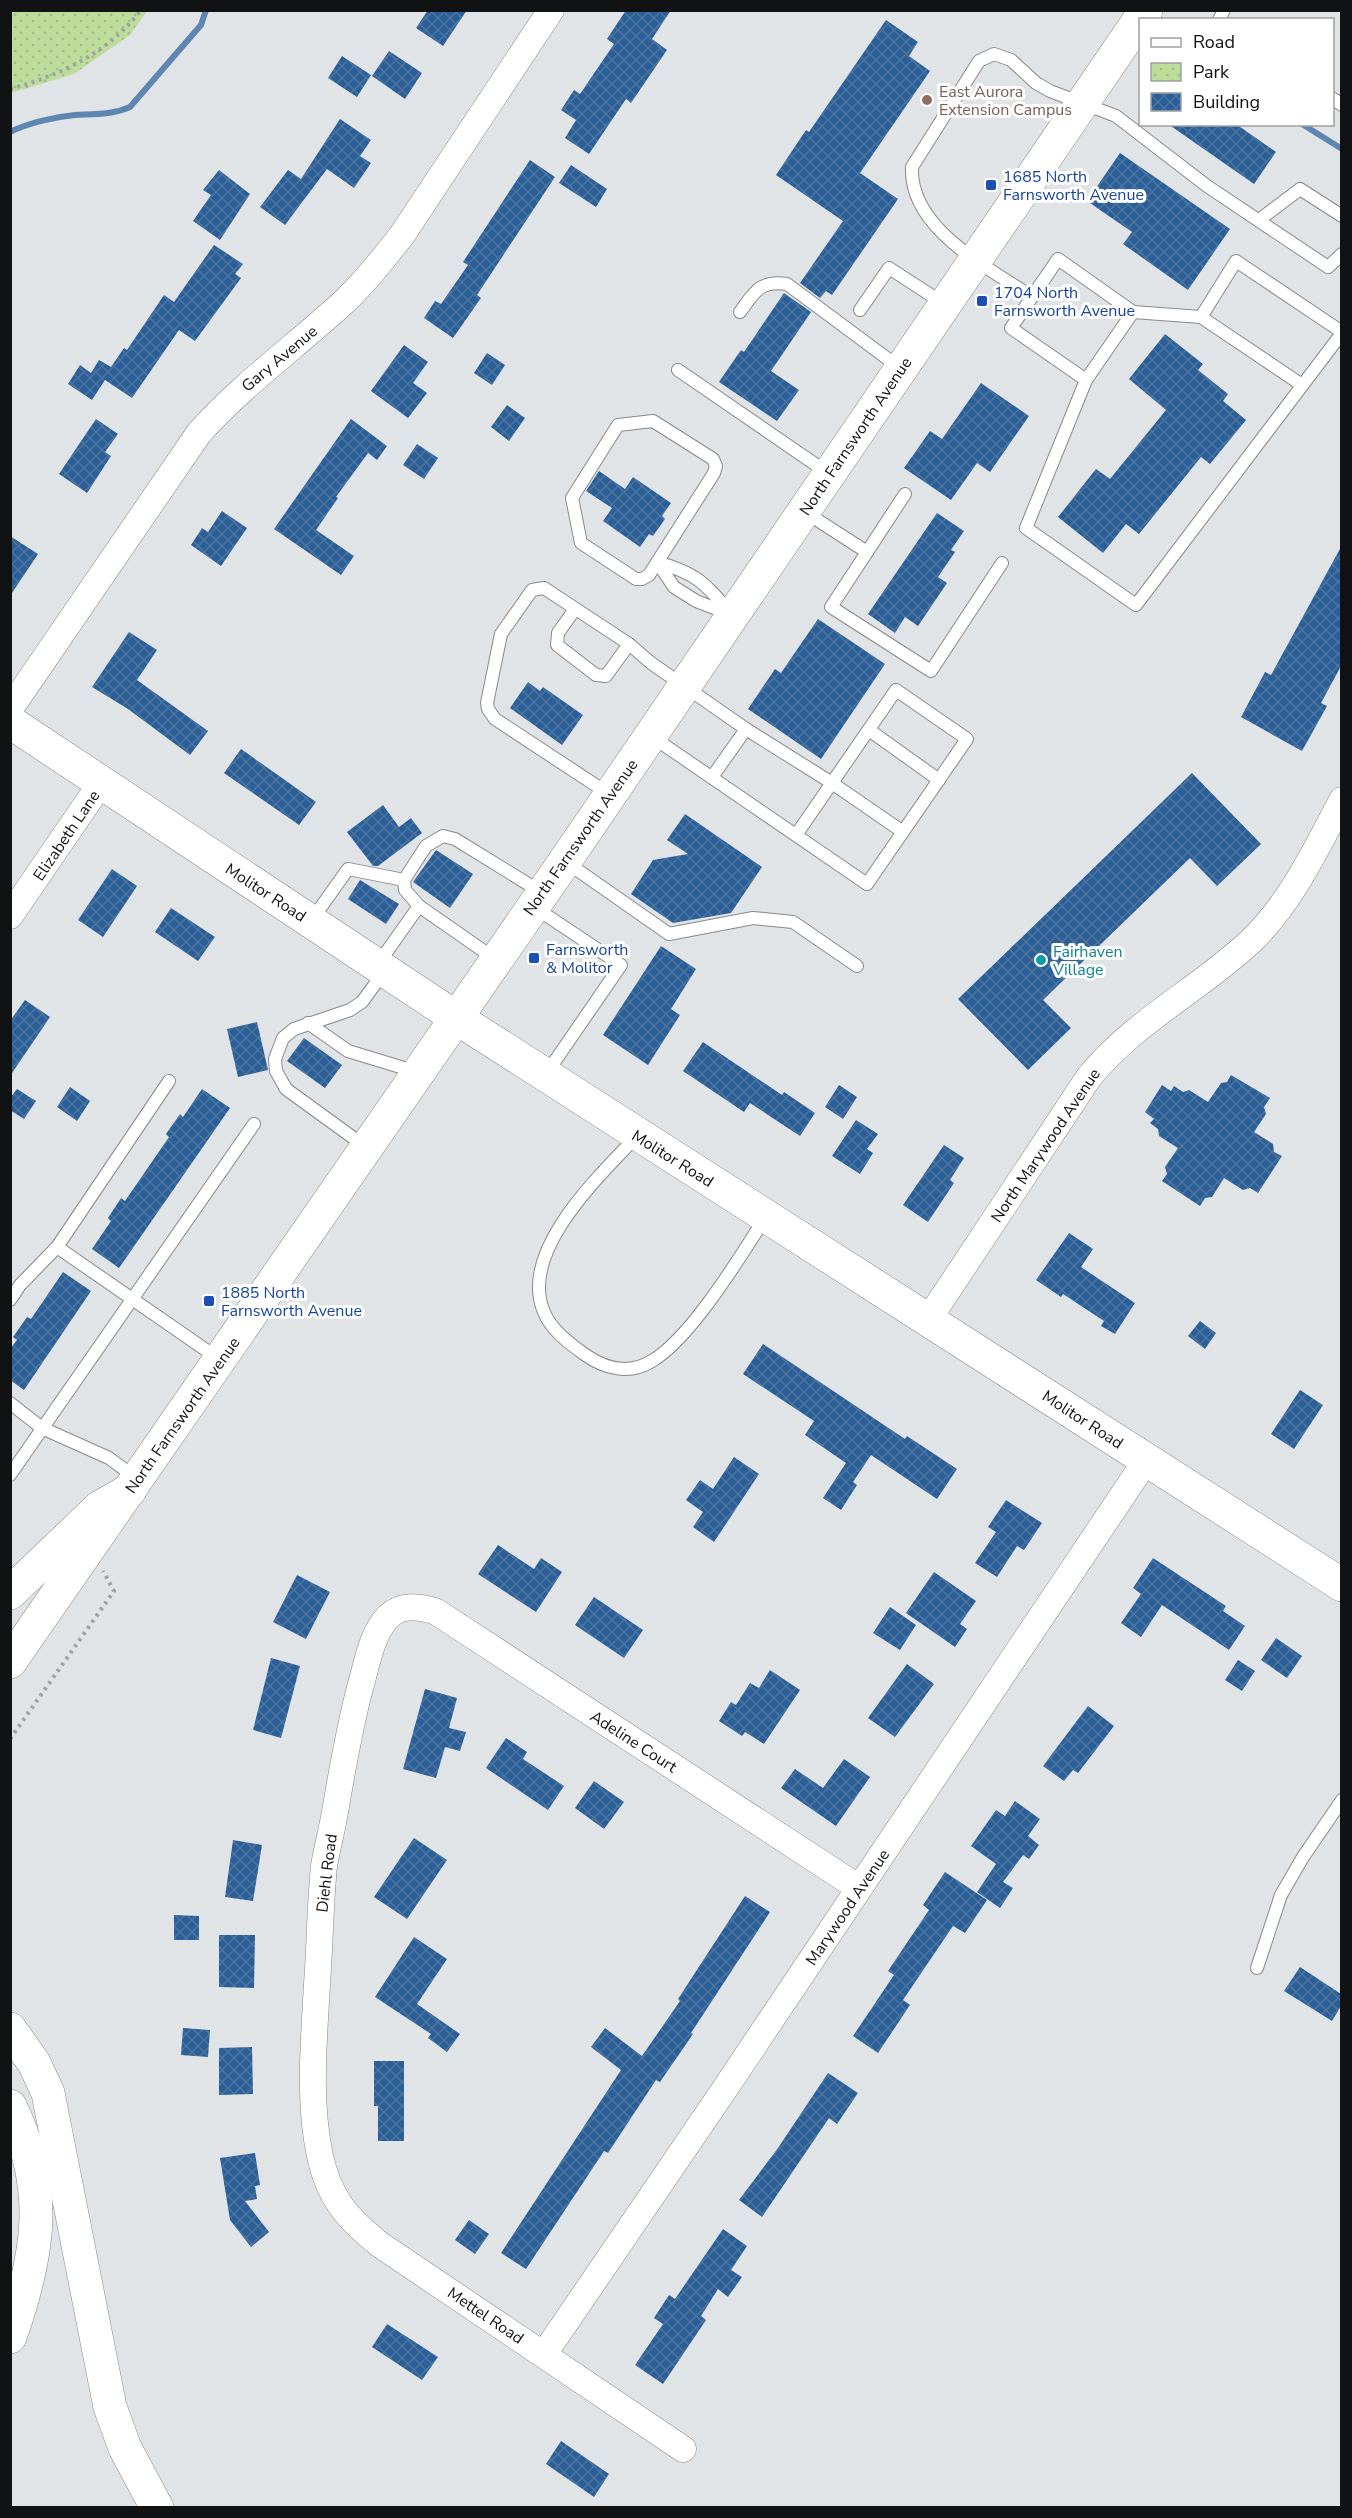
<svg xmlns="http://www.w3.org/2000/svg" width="1352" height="2518" viewBox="0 0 1352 2518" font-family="'Nunito Sans',sans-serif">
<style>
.park{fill:url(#park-dots)}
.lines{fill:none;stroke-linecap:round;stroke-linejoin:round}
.stream{stroke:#5d87b2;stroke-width:6}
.building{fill:url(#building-cross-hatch)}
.lane-casing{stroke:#87898d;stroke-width:14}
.street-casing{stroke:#87898d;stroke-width:27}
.secondary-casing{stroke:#87898d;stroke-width:34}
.highway-casing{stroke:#87898d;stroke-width:34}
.path{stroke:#a0a3a5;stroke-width:4;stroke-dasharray:3 4.5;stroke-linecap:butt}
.lane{stroke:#fff;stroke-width:12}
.street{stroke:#fff;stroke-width:26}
.secondary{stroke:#fff;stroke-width:33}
.highway{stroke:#fff;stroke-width:33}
.education-dot{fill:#8d6e63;stroke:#fff;stroke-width:2}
.transit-dot{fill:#1a4fb4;stroke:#fff;stroke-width:2}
.culture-dot{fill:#0f9aa8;stroke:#fff;stroke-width:2}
.labels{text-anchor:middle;stroke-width:6;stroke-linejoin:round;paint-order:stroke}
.education-label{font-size:16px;fill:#785e54;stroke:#fff;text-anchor:start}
.transit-label{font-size:16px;fill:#164399;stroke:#fff;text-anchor:start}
.street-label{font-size:16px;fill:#111213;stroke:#fff}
.culture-label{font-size:16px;fill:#0d838f;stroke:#fff;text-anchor:start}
</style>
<defs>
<pattern id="park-dots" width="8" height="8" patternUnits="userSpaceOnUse" patternTransform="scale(1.5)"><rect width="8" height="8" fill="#bdde9b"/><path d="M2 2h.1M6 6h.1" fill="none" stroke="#a1bd85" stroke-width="1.8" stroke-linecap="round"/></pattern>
<pattern id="building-cross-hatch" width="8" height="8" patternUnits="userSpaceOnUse" patternTransform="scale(1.5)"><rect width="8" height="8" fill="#2b5f97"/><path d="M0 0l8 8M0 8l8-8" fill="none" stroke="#4e759f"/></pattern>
</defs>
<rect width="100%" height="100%" fill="#e1e4e7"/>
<polygon class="park" points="11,10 147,10 147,11 130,35 74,74 11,93"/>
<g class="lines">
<g class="stream">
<polyline points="1302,124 1342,149"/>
<path d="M 10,132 C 28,123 54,117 75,115 C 95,114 112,115 130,107 L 201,25 L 206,10"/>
</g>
</g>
<g class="building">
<polygon points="428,10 467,10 443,46 416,28"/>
<polygon points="626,10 671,10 652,39 667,50 631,103 626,99 589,154 565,138 576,120 561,110 574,90 580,94 614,44 607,39"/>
<polygon points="886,20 918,42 909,56 930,71 860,173 898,199 832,295 826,291 820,298 800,283 843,221 776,175 806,130 809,132"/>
<polygon points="389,51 422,73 405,99 372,76"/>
<polygon points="342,56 371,75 357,97 328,78"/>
<polygon points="340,119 371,140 360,156 371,163 354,188 327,169 285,225 260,207 288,170 301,179"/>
<polygon points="1168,124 1236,124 1276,152 1254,184"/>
<polygon points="1120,153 1230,229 1188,290 1123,244 1132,232 1087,201"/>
<polygon points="530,160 555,177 477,295 481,298 453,338 424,318 435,301 441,304 468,265 463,262"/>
<polygon points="571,165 607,189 596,207 559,183"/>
<polygon points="219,170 250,194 220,240 193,221 211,195 203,190"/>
<polygon points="214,245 243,264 235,274 241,278 195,341 179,330 132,398 105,380 92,400 68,384 80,365 91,373 99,360 111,367 124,348 127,350 164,295 174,302"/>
<polygon points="784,293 811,312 771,371 799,390 777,421 719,382 741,350 744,352"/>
<polygon points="1165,334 1203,364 1198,370 1228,394 1223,401 1246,420 1210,464 1201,457 1139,534 1126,524 1103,553 1058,517 1096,469 1110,479 1166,410 1129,379"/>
<polygon points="404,345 428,362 413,383 427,393 408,418 371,391"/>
<polygon points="487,353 505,365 492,385 474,373"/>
<polygon points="981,383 1029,416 990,472 977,463 951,500 904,468 930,431 942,439"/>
<polygon points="507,405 525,418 509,441 491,427"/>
<polygon points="96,419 118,434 105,452 111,456 87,493 59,474"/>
<polygon points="351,419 387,446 377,460 368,453 336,497 338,498 316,530 354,556 341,575 274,529"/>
<polygon points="417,444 438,458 424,479 403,465"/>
<polygon points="599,471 625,489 633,477 671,503 662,516 665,519 653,536 649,534 640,547 603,521 612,508 586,491"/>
<polygon points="222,511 247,528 221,566 191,545 202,528 208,532"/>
<polygon points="937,513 964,531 951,550 955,552 938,577 947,583 918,626 905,617 895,633 868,614"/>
<polygon points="10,536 38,554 10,596"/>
<polygon points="1341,547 1341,666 1321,703 1327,706 1302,751 1241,717 1265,672 1271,675"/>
<polygon points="818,619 885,664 821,759 748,709 775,669 781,673"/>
<polygon points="129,632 157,650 137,680 208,731 190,755 128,709 92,687"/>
<polygon points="528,682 540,691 543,687 583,715 562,745 510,708"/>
<polygon points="241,749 316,802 299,825 224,773"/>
<polygon points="1192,773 1261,844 1217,886 1190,858 1043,1000 1071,1028 1028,1070 958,999"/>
<polygon points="383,805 399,827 411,818 422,833 378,866 373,866 347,832"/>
<polygon points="685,814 762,867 731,913 673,923 631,894 653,860 688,854 667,840"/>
<polygon points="436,850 473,874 450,908 413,882"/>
<polygon points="112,869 137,886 103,937 78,920"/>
<polygon points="360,880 399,904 386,924 348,899"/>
<polygon points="171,908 215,937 198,961 155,932"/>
<polygon points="661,946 696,969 671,1009 680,1015 648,1065 603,1035"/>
<polygon points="25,1000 50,1017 10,1076 10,1021"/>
<polygon points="257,1022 268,1070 238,1077 227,1029"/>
<polygon points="304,1038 342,1065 325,1088 287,1061"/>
<polygon points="703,1042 782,1095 784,1092 815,1113 800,1136 750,1103 744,1112 683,1071"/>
<polygon points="1231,1075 1270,1098 1264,1107 1266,1114 1254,1132 1273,1144 1274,1152 1282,1156 1258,1193 1250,1188 1243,1190 1224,1178 1212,1197 1205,1198 1200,1206 1162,1181 1167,1174 1165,1167 1178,1148 1159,1136 1158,1129 1150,1123 1154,1119 1145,1112 1162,1085 1171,1091 1174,1086 1183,1092 1189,1090 1208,1102 1221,1083 1227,1082"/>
<polygon points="839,1085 857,1097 843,1119 825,1107"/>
<polygon points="70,1087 90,1101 77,1121 57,1107"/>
<polygon points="17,1089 36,1101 24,1119 10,1110 10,1098"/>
<polygon points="202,1089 230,1108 119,1268 92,1249 111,1221 108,1218 121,1198 125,1201 169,1137 166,1134 180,1114 183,1117"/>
<polygon points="856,1120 878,1134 867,1149 873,1153 860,1174 832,1156"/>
<polygon points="944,1145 964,1158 950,1180 954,1183 928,1222 903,1205"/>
<polygon points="1069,1233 1093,1249 1081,1267 1135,1303 1115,1334 1101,1326 1104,1321 1063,1294 1061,1297 1036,1280"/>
<polygon points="63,1272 91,1291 24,1390 10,1380 10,1349 17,1340 13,1337 27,1317 31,1319"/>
<polygon points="1200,1321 1216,1333 1205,1349 1188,1336"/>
<polygon points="763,1344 905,1439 907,1436 957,1469 937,1499 871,1455 853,1482 857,1485 841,1510 823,1498 846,1463 805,1435 814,1421 743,1374"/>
<polygon points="1300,1390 1323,1405 1294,1449 1271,1434"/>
<polygon points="734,1457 759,1474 714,1542 693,1527 703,1512 686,1500 700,1480 713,1489"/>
<polygon points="1006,1500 1042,1523 1024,1550 1017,1546 997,1577 975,1563 996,1532 988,1527"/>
<polygon points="498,1545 534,1569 541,1558 562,1572 536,1612 478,1574"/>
<polygon points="1153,1558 1226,1606 1223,1611 1245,1626 1229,1650 1162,1605 1141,1637 1121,1623 1141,1594 1133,1588"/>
<polygon points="934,1572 976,1601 960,1624 967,1629 955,1647 906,1613"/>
<polygon points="297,1575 330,1592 306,1639 273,1622"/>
<polygon points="594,1597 643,1630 624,1658 575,1625"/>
<polygon points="890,1607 916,1625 900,1650 873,1633"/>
<polygon points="1276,1638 1302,1656 1287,1678 1261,1660"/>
<polygon points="271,1658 300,1666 281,1738 253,1730"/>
<polygon points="1238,1660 1255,1671 1242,1691 1225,1680"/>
<polygon points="907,1664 934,1684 895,1737 868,1718"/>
<polygon points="770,1670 800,1690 764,1744 745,1732 742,1736 719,1721 731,1702 736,1705 750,1683 759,1688"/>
<polygon points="425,1689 457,1698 449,1728 466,1732 460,1751 445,1747 436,1778 403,1769"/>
<polygon points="1088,1706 1114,1726 1078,1773 1073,1770 1064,1781 1043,1766"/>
<polygon points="506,1738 527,1752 523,1759 564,1786 548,1810 486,1768"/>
<polygon points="844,1759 870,1777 836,1826 781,1788 795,1769 823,1788"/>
<polygon points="594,1781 624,1802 604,1829 575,1808"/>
<polygon points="1015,1801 1040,1819 1028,1836 1039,1845 1029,1859 1023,1855 1003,1882 1013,1888 1000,1908 977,1892 996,1864 971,1846 996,1810 1005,1816"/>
<polygon points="414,1838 447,1860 407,1919 374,1897"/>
<polygon points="233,1840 262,1845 253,1901 225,1897"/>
<polygon points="945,1872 987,1900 965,1933 953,1926 903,2000 910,2005 878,2053 853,2036 894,1975 888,1971 929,1910 923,1905"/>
<polygon points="745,1896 770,1912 691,2033 693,2034 660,2082 656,2080 608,2153 604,2151 526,2269 501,2253 621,2070 591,2047 605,2028 642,2056 680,2001 678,1999"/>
<polygon points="174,1915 199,1916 199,1940 174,1940"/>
<polygon points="219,1935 255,1935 254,1988 219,1987"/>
<polygon points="414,1937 447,1959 417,2004 460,2034 447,2052 428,2038 431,2034 375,1997"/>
<polygon points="1300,1967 1341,1994 1341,2006 1332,2021 1284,1991"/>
<polygon points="183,2028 210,2030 208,2057 181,2055"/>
<polygon points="252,2047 253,2094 219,2095 219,2048"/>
<polygon points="374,2061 404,2061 404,2141 378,2141 378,2106 374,2106"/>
<polygon points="828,2073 858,2093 837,2124 829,2118 762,2217 739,2200 778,2148"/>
<polygon points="255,2153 260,2185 255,2186 257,2199 245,2201 269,2232 251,2247 230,2220 220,2158"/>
<polygon points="469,2220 489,2234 475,2254 455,2240"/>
<polygon points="723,2229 747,2246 731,2270 742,2277 728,2297 718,2289 701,2316 706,2320 663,2384 635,2365 663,2324 654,2318 669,2295 675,2299"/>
<polygon points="387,2324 438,2357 422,2380 372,2347"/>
<polygon points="561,2441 609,2474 594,2497 546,2464"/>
</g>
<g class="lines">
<g class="lane-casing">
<g id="lane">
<polyline points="1219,20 1224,10"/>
<polyline points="1332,98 1342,105"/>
<polyline points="1259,220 1300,189 1342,216"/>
<path d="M 1032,297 L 1011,328 L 1086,380 L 1133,312 L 1058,259 L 1032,297 C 988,267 909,229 912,167 L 979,61 L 994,54 L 1011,60 L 1036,83 L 1050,91 L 1116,116 L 1207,186 L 1328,267 L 1342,254"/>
<polyline points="860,310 889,268 943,303"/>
<path d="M 740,312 C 754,293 759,280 787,284 L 900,368"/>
<polyline points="1133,312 1201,317 1236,261 1342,332"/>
<polyline points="1201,317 1302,385"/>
<polyline points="678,370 828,473"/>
<polyline points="1086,380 1026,528 1136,605 1342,333"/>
<polygon points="653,421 713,459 716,466 714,473 649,575 642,579 636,579 581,543 572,498 618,425"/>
<polyline points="905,494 831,607 931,671 1002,563"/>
<polyline points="805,512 867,552"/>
<path d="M 657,562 C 698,574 705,583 732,615 L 696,601 L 674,587 Z"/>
<polyline points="575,609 558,633 557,645 596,675 606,676 629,644"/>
<polyline points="869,730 939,780"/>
<path d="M 651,736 C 723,785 795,835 867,884 L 967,739 L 896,690 L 796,835"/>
<polyline points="712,777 746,729"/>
<polyline points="609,794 495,719 488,709 487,703 501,634 532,590 544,588 629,644 651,663 746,729 832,783 903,832"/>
<polyline points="566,862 669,934 753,918 793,922 857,966"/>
<polyline points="534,907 621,965 546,1074"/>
<polyline points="311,921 348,869 404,880"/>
<polyline points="495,959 419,906 405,890 404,880 426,846 443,836 455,839 541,892"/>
<polyline points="378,964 419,906"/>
<polyline points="308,1023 348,1051 417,1072"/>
<path d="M 637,1136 C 599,1176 518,1252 544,1312 C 551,1330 569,1343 584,1354 C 605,1369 629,1375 652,1361 C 691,1338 740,1257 765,1218"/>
<polyline points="366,1147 286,1089 276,1071 275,1059 283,1038 294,1029 350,1010 362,1002 384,972"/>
<polyline points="57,1247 219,1359"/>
<polyline points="10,1300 20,1285 57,1247 169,1081"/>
<polyline points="10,1403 42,1428 109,1458 136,1478"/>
<polyline points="10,1475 254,1124"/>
<polyline points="1257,1968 1281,1895 1303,1857 1342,1800"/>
</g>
</g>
<g class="street-casing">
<g id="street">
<path d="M 10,709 L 199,433 C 243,384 296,346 345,301 C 366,281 384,258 402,235 L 551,10"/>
<polyline points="10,916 101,783"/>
<path d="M 928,1320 L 1089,1077 C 1135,1021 1197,991 1250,942 C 1291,903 1316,849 1342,800"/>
<polyline points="544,2354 722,2093 1147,1459"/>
<path d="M 683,2449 L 379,2244 C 347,2218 329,2198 320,2156 C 308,2100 314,2041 317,1984 C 320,1945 320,1905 324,1866 C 327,1848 332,1830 335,1812 C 342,1771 349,1729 360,1688 C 367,1664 371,1635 388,1617 C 402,1603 419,1607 435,1611 L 859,1888"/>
</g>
</g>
<g class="secondary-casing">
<g id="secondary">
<polyline points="10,722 455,1017 1342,1585"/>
<polyline points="10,1662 565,861 1146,10"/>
</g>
</g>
<g class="highway-casing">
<g id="highway">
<polyline points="10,1593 100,1507 130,1490"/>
<polyline points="10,2029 34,2063 48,2093 110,2407 125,2448 157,2508"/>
<path d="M 10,2106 C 50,2188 39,2255 10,2337"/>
</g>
</g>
<g class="path">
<path d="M 10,89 C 61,75 108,53 141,10"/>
<polyline points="10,1739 114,1591 103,1571"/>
</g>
<use href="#lane" class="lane"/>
<use href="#street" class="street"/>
<use href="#secondary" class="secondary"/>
<use href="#highway" class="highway"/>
</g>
<circle class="education-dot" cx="927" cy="100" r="6"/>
<g class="transit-dot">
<rect x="985" y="179" width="12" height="12" rx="3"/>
<rect x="976" y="295" width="12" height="12" rx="3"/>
<rect x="528" y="952" width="12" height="12" rx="3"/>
<rect x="203" y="1295" width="12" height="12" rx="3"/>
</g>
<circle class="culture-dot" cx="1041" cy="960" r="6"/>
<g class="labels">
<g class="education-label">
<text x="939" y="97">East Aurora<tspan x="939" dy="18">Extension Campus</tspan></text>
</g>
<g class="transit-label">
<text x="1003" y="182">1685 North<tspan x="1003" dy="18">Farnsworth Avenue</tspan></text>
<text x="994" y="298">1704 North<tspan x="994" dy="18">Farnsworth Avenue</tspan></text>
<text x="546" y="955">Farnsworth<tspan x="546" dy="18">&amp; Molitor</tspan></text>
<text x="221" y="1298">1885 North<tspan x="221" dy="18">Farnsworth Avenue</tspan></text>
</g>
<g class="street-label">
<text transform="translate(279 358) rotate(-40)" y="6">Gary Avenue</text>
<text transform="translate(855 436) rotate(-56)" y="6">North Farnsworth Avenue</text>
<text transform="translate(66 835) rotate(-56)" y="6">Elizabeth Lane</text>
<text transform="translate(580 837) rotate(-55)" y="6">North Farnsworth Avenue</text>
<text transform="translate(266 892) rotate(33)" y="6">Molitor Road</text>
<text transform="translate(1045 1145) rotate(-56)" y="6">North Marywood Avenue</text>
<text transform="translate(673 1158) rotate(32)" y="6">Molitor Road</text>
<text transform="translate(182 1415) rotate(-55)" y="6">North Farnsworth Avenue</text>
<text transform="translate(1083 1419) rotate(33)" y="6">Molitor Road</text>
<text transform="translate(634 1741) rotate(33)" y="6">Adeline Court</text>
<text transform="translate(326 1873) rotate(-83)" y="6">Diehl Road</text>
<text transform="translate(847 1907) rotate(-56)" y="6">Marywood Avenue</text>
<text transform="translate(486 2315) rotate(34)" y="6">Mettel Road</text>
</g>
<g class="culture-label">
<text x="1053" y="957">Fairhaven<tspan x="1053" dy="18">Village</tspan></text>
</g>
</g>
<rect width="1352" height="2518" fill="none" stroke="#111213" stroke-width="24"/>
<rect x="1139" y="18" width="195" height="108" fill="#ffffff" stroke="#a0a0a1" stroke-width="1.5"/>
<rect x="1151" y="38" width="30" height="9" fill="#ffffff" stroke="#a0a0a1" stroke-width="1.5"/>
<text x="1193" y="48" font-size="18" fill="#111213">Road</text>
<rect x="1151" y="63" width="30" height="18" fill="url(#park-dots)" stroke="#a0a0a1" stroke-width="1.5"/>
<text x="1193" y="78" font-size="18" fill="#111213">Park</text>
<rect x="1151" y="93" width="30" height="18" fill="url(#building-cross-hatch)" stroke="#a0a0a1" stroke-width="1.5"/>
<text x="1193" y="108" font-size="18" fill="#111213">Building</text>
</svg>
